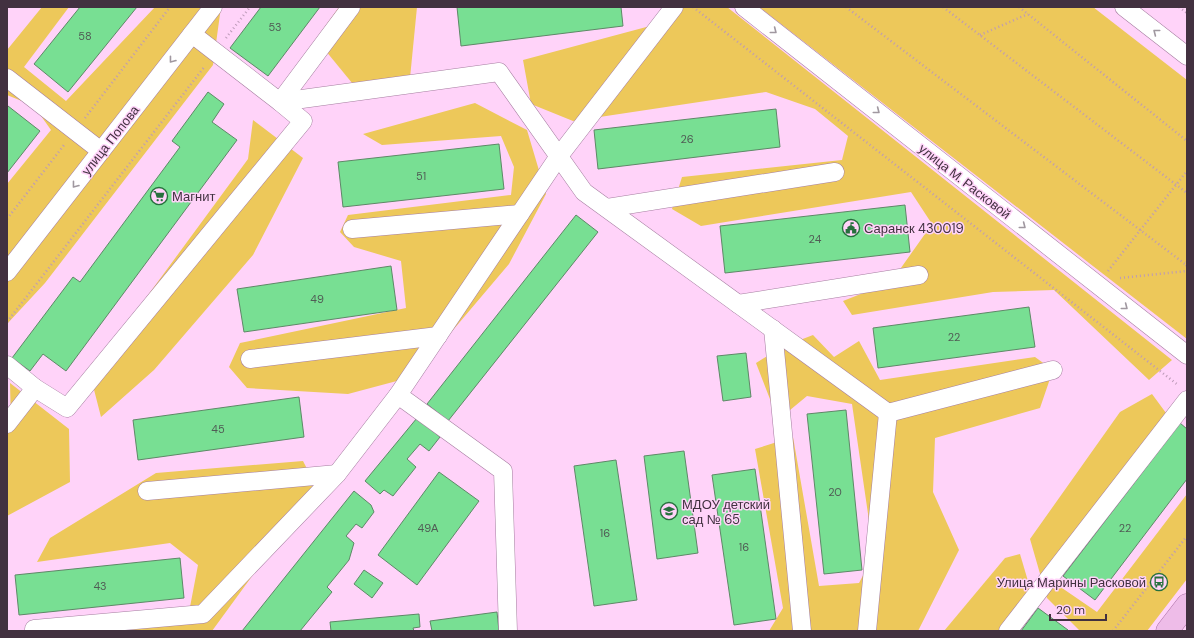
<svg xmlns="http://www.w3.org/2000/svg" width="1194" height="638" viewBox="0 0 1194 638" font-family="'DM Sans',sans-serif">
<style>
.green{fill:#edc85a}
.building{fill:#78df93;stroke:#5e8867}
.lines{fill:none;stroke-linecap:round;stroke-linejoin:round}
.minor-casing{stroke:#a57ea0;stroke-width:19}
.major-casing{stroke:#aa6ea3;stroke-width:23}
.path{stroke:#bc9ab8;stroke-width:2.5;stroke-dasharray:1 3;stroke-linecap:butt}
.minor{stroke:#fff;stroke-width:18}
.major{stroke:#eebce8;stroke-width:22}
.oneway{stroke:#a098a0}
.labels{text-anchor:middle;stroke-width:3;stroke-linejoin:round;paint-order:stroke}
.number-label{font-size:11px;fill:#505c55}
.street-label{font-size:13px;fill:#423140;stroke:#ffd3f9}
.poi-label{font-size:13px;fill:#423140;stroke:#ffd3f9;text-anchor:start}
</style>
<rect width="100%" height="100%" fill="#ffd3f9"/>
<g class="green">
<polygon points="42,7 69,7 24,67 66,101 155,7 221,7 213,65 45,283 7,324 7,184 51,130 34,106 7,95 7,50"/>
<polygon points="339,7 417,7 410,78 357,89 316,39"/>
<polygon points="667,7 727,7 1172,360 1149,380 1054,290 993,292 852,315 843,301 891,282 932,224 911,192 701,226 672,209 682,177 842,160 848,136 815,109 766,92 573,121 531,104 523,60 650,26"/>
<polygon points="759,7 1093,7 1187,80 1187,339"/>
<polygon points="475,103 527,130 546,194 509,264 398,395 408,378 348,394 247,388 229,367 240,343 406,308 401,261 354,247 340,232 348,215 511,195 514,167 501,136 382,145 363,134"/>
<polygon points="253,120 303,158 253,255 154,370 101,417 90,374 248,159"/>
<polygon points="813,335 834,357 859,341 880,380 1035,357 1053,370 1040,408 935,438 933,492 959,550 918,631 769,631 783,608 755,449 793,437 819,586 859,583 874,555 852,404 807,396 778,420 756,363 782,347"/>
<polygon points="10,383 69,429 70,482 7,516 7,427 11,422"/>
<polygon points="1152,394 1166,413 1057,570 1062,588 1097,612 1187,494 1187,579 1147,631 1080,631 1047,598 1030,539 1120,412"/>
<polygon points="303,461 319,492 258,568 212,631 81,631 190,607 198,565 170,543 37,562 50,538 156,473"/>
<polygon points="1020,554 1033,598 1008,631 944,631 1005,558"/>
</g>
<g class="building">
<polygon points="80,7 137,7 68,92 34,64"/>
<polygon points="261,7 320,7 268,76 230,48"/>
<polygon points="457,7 621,7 623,26 461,46"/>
<polygon points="208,92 224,104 212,122 237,140 66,371 43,354 30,371 12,358 73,277 80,282 180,147 172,141"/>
<polygon points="8,106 40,131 7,173 7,107"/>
<polygon points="776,109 780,147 598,169 594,130"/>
<polygon points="499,144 504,189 343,207 338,162"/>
<polygon points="905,205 910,252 725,273 720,226"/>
<polygon points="576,215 598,232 448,421 427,404"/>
<polygon points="391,266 397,310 244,332 237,289"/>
<polygon points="1029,307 1035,347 878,368 873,328"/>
<polygon points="746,353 751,397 723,401 717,356"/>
<polygon points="299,397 304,437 138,460 133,420"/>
<polygon points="846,410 862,570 824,574 807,414"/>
<polygon points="417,418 440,437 429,451 420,444 407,459 416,467 393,496 384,490 380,494 365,481"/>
<polygon points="1180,423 1187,429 1187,479 1095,600 1063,576"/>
<polygon points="684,451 698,553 657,559 644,456"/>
<polygon points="616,460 637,600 594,606 574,466"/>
<polygon points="755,469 776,619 734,625 712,475"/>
<polygon points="439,472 479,501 417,585 378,555"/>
<polygon points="354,491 371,505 374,512 362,528 356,524 346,536 354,543 349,560 327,587 332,592 300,631 242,631"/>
<polygon points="180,558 184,598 19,615 15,575"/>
<polygon points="364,570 383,583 372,598 354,584"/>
<polygon points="1038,608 1068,630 1067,631 1021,631"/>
<polygon points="497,612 499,631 432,631 430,621"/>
<polygon points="419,614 420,627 413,628 414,631 331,631 330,622"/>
</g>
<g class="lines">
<g class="minor-casing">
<g id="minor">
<polyline points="744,7 1187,355"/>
<polyline points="1124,7 1187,56"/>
<polyline points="192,34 280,102 499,72 584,192 888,413"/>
<polyline points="7,78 101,151"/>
<polyline points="607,208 835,172"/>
<polyline points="352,229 520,214"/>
<polyline points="7,272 213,7"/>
<polyline points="738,304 919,275"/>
<polyline points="773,329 802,631"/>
<polyline points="250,359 438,336"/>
<polyline points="7,365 35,388 7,424"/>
<polyline points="35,388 67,408 303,121 280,102 351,7"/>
<polyline points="147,491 337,474"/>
<polyline points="34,629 203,614 337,474 398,395"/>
<polyline points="508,631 503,471 398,395 559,156 674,7"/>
<polyline points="867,631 888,413 1053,370"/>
<polyline points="1008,631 1187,400"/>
</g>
</g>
<g class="major-casing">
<polyline id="major" points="1167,631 1187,605"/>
</g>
<g class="path">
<polyline points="693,7 1178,385"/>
<polyline points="846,7 1185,264"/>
<polyline points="943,7 1187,193"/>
<polyline points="1019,7 1187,141"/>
<polyline points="1179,7 1187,13"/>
<polyline points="980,35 1028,14"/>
<polyline points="226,38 250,7"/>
<polyline points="85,118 170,7"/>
<polyline points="7,219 64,145"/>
<polyline points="1187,262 1185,264 1187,266"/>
<polyline points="1108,271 1187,171"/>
<polyline points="1120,278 1187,271"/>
<polyline points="7,322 205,66"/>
<polyline points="1113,631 1187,536"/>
</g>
<use href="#minor" class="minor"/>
<use href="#major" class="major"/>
</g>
<defs><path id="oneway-chevron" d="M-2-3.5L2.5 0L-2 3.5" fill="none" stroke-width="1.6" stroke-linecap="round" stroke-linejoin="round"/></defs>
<g class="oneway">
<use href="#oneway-chevron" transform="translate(774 31) rotate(38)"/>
<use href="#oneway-chevron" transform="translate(1156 32) rotate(-142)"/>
<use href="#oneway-chevron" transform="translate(172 60) rotate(128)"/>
<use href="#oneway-chevron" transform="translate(877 111) rotate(38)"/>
<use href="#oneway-chevron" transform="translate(75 185) rotate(128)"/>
<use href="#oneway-chevron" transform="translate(1023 226) rotate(38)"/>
<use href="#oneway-chevron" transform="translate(1125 307) rotate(38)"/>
</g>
<defs>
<g id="supermarket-ring" transform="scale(0.9)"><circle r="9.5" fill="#ffd3f9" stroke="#26703d" stroke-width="1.5"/><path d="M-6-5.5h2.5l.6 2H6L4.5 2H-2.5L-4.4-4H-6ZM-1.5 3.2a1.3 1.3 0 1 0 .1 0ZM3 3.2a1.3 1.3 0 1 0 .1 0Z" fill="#26703d"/></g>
<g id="civic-ring" transform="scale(0.9)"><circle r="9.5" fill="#ffd3f9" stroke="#26703d" stroke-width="1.5"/><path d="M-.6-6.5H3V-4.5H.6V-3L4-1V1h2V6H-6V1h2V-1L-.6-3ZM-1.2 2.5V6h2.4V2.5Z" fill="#26703d"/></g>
<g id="school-ring" transform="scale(0.9)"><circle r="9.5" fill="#ffd3f9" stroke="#26703d" stroke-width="1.5"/><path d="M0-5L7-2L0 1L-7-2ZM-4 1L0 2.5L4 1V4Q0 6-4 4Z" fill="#26703d"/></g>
<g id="bus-ring" transform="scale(0.9)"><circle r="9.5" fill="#ffd3f9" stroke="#26703d" stroke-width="1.5"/><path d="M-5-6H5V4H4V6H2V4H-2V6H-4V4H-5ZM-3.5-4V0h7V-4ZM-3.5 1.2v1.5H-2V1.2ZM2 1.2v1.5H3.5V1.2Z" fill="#26703d"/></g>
</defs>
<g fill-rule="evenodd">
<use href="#supermarket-ring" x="159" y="196"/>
<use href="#civic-ring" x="851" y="228"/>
<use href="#school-ring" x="669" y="511"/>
<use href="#bus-ring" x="1159" y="582"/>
</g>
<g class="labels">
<g class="number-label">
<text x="275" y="31">53</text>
<text x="85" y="40">58</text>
<text x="687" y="143">26</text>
<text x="421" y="180">51</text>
<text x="815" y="243">24</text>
<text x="317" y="303">49</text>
<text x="954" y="341">22</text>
<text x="218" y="433">45</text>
<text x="835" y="496">20</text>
<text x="428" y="532">49А</text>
<text x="1125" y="532">22</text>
<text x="605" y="537">16</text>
<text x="744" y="551">16</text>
<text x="100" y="590">43</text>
</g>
<g class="street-label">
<text transform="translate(110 140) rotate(-52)" y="5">улица Попова</text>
<text transform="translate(965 181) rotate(38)" y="5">улица М. Расковой</text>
</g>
<g class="poi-label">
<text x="172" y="201">Магнит</text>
<text x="864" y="233">Саранск 430019</text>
<text x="682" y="509">МДОУ детский<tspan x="682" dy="15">сад № 65</tspan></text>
<text x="1146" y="587" text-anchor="end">Улица Марины Расковой</text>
</g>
</g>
<rect width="1194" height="638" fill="none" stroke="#423140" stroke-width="16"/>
<path d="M1050 614v6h56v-6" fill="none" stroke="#423140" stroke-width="2"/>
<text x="1056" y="614" font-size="12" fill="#423140" stroke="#ffd3f9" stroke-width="3" paint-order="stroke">20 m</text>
</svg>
